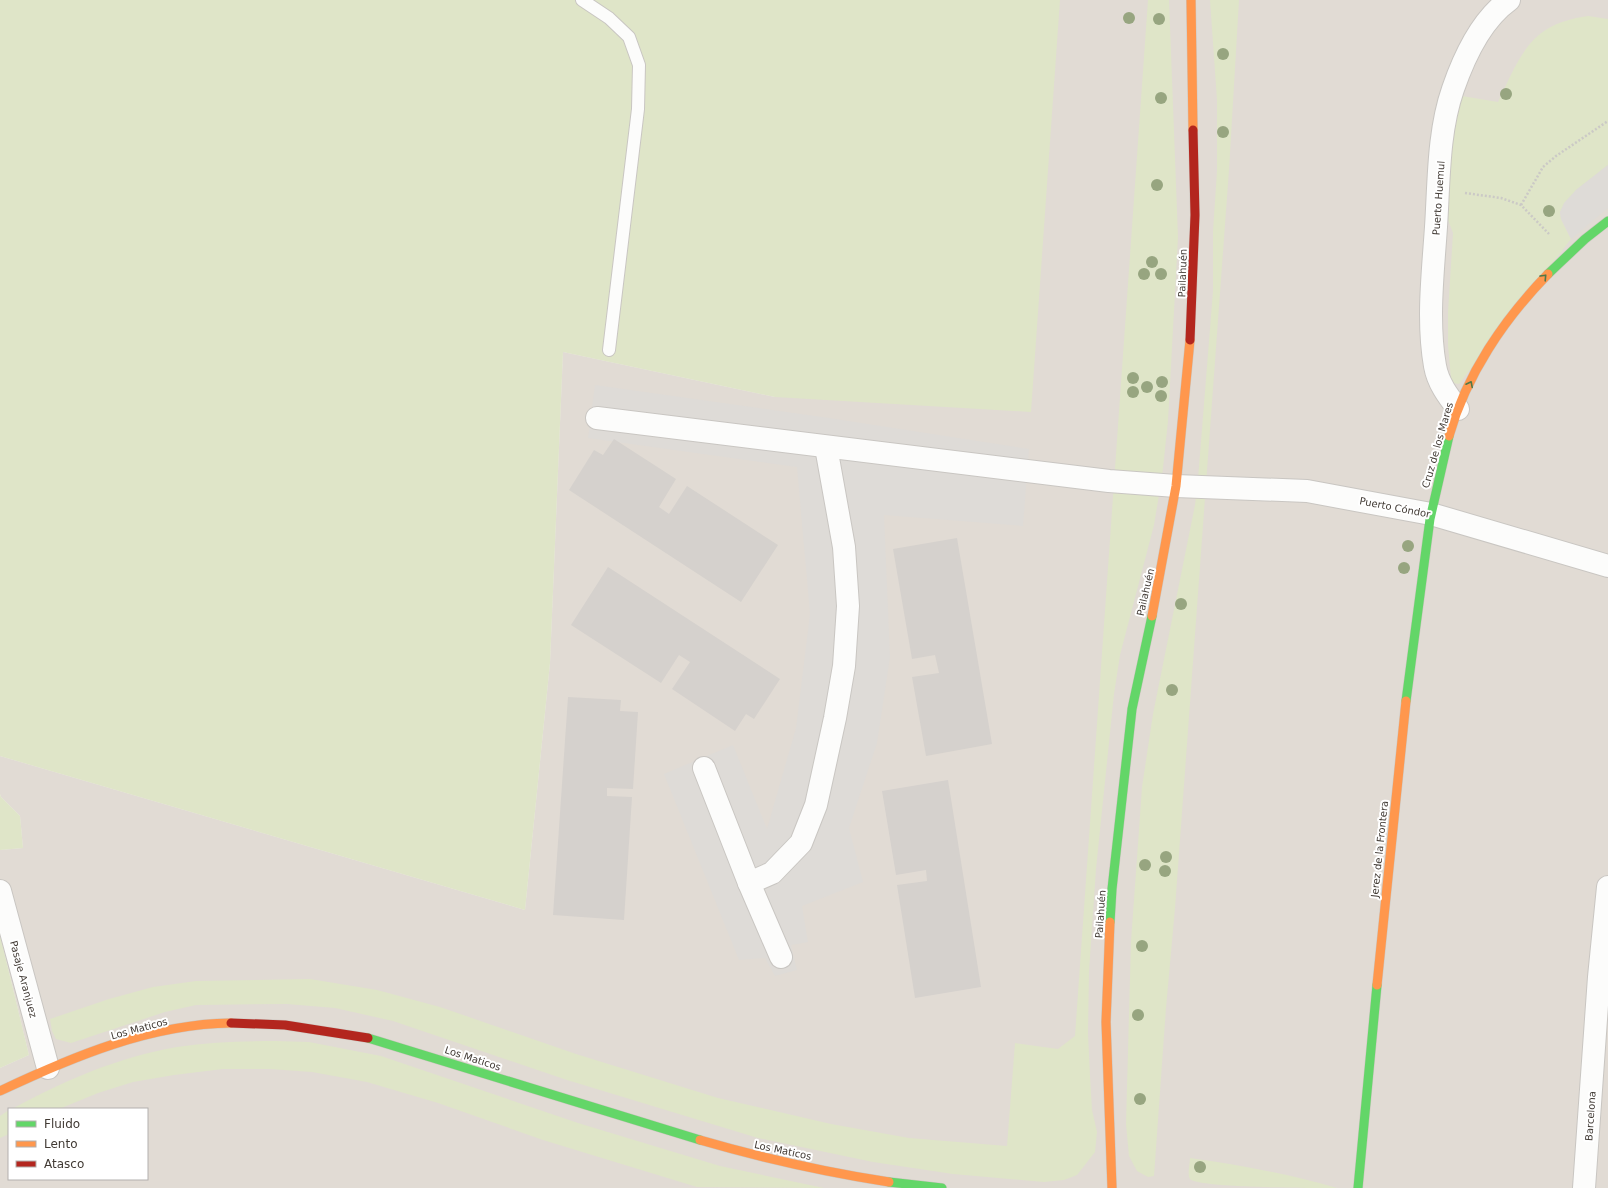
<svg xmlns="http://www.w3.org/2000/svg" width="1608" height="1188" viewBox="0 0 1608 1188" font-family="'DejaVu Sans',sans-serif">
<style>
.residential{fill:#e1dbd4;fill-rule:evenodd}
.green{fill:#dfe5c8}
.parking{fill:#dedbd7}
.building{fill:#d5d1cd}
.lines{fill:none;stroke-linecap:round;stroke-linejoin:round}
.lane-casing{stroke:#c9c6c2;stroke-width:14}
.street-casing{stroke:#c9c6c2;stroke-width:24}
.fast-casing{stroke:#cdc7c0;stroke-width:10}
.slow-casing{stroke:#cdc7c0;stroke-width:10}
.jam-casing{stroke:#cdc7c0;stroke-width:10}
.path{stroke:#cbc9c6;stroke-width:2.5;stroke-dasharray:2 2;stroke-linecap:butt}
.lane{stroke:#fcfcfb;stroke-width:12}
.street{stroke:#fcfcfb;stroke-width:22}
.fast{stroke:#63d668;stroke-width:9}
.slow{stroke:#ff974d;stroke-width:9}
.jam{stroke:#b3261e;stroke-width:9}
.tree{fill:#97a580}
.oneway{stroke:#4f7849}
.labels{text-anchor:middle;stroke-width:4;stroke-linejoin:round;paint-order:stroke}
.street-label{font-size:10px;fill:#413a34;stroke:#fff}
</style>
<rect width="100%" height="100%" fill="#edeae6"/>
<path class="residential" d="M 1060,0 L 1608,0 L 1608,1188 L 0,1188 L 0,1068 L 29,1055 L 0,935 L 0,850 L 23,848 L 20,816 L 1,797 L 0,794 L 0,756 L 525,910 L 550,663 L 563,352 L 775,397 ZM 9,1109 L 147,1109 L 147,1179 L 9,1179 Z"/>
<g class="green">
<polygon points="0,0 1060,0 1031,412 775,397 563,352 550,663 525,910 0,756"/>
<polygon points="1148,0 1169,0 1178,237 1168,421 1162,477 1154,525 1120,655 1114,694 1096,869 1089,971 1088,1033 1090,1076 1092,1110 1097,1132 1095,1152 1077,1175 1064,1180 1044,1182 953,1174 873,1162 758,1138 567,1080 393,1021 335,1008 287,1004 196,1005 165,1012 71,1043 56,1039 52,1031 50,1019 109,999 153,987 196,981 310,979 377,990 440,1007 576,1054 718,1098 831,1124 909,1138 1007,1146 1015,1043 1058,1049 1075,1036"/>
<polygon points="1210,0 1239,0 1229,170 1175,908 1166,1008 1154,1176 1148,1177 1137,1171 1129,1156 1126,1124 1131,941 1138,844 1142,787 1153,714 1195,505 1198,479 1213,291 1213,231 1217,171 1217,100"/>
<path d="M 1588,16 L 1608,19 L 1608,165 L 1576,190 L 1560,212 L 1561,219 L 1571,239 L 1459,384 L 1453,383 L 1451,379 L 1448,345 L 1448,312 L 1453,233 L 1445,212 L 1453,118 L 1462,96 L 1498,102 C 1521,54 1530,24 1588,16 Z"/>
<polygon points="0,794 1,797 20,816 23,848 0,850"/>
<polygon points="0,935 29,1055 0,1068"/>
<path d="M 275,1041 L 309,1042 L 381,1056 L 578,1123 L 720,1166 L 824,1188 L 697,1187 L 543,1140 L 438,1103 L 367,1082 L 312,1072 L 270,1069 L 223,1069 L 174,1075 L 133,1082 L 98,1093 L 59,1109 L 12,1109 C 63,1081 118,1057 177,1047 C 209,1042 242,1041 275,1041 Z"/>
<polygon points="9,1110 9,1134 0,1138 0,1116"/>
<path d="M 1190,1158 C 1240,1165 1288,1174 1337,1188 C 1317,1188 1197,1188 1190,1179 C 1187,1174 1190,1164 1190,1158 Z"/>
</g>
<g class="parking">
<polygon points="1608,165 1608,208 1571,239 1561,219 1560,212 1564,203 1576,190"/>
<polygon points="595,385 829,418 1029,449 1023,526 884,515 890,657 877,743 849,828 863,882 802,906 808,942 791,945 797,970 775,976 765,958 739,960 664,774 733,745 767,829 796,728 810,614 797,467 588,438"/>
</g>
<g class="building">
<polygon points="614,439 676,479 659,507 669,514 687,486 778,545 741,602 569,490 594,450 603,455"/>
<polygon points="957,538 992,744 926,756 912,677 939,673 935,655 912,659 893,549"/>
<polygon points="608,567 780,679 754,719 746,714 735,731 672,689 690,662 679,655 661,683 571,625"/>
<polygon points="568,697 621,700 620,711 638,712 633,789 607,788 607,796 632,797 624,920 553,915"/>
<polygon points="948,780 981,987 915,998 897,885 927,881 926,870 896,875 882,791"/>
</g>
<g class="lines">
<g class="lane-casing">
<polyline id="lane" points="582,0 609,18 629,37 639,65 638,109 609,350"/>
</g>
<g class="street-casing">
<g id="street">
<path d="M 1458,409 C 1448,396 1438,383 1435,366 C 1427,321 1433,272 1436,227 C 1439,181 1438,132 1453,89 C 1464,57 1481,20 1509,0"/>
<polyline points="597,418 1109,481 1176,486 1307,491 1431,514 1608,566"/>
<polyline points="704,768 749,883 781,957"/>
<polyline points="749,883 772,873 801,843 816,805 835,718 844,666 848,606 844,547 826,447"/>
<polyline points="0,891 48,1068"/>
<polyline points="1584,1188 1599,977 1608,887"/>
</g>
</g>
<g class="fast-casing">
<g id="fast">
<polyline points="1548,274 1585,239 1608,221"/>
<polyline points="1406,701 1430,519 1449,436"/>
<polyline points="1110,922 1112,889 1132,709 1152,616"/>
<polyline points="368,1038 700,1140"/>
<polyline points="889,1182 942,1188"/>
<polyline points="1358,1188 1377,985"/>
</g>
</g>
<g class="slow-casing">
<g id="slow">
<polyline points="1191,0 1193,130"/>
<path d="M 1449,436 C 1466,375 1504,319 1548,274"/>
<polyline points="1152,616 1176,486 1190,340"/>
<polyline points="1110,922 1106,1022 1112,1188"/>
<polyline points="1377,985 1406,701"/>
<path d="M 0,1091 C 72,1057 150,1024 231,1023"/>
<path d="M 700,1140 C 762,1158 825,1172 889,1182"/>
</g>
</g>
<g class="jam-casing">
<g id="jam">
<polyline points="1190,340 1195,215 1193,130"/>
<polyline points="231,1023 285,1025 368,1038"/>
</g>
</g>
<g class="path">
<polyline points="1465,193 1501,198 1521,205 1549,234"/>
<polyline points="1521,205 1543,167 1556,156 1608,121"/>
</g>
<use href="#lane" class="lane"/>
<use href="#street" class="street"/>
<use href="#fast" class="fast"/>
<use href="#slow" class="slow"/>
<use href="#jam" class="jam"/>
</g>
<g class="tree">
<circle cx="1129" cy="18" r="6"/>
<circle cx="1159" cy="19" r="6"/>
<circle cx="1223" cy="54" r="6"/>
<circle cx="1506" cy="94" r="6"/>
<circle cx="1161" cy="98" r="6"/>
<circle cx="1223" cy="132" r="6"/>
<circle cx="1157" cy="185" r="6"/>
<circle cx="1549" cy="211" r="6"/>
<circle cx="1152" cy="262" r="6"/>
<circle cx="1144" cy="274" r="6"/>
<circle cx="1161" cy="274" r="6"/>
<circle cx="1133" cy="378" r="6"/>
<circle cx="1162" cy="382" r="6"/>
<circle cx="1147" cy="387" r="6"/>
<circle cx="1133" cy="392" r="6"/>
<circle cx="1161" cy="396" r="6"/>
<circle cx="1408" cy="546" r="6"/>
<circle cx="1404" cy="568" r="6"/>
<circle cx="1181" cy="604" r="6"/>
<circle cx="1172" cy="690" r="6"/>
<circle cx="1166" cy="857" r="6"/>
<circle cx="1145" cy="865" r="6"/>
<circle cx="1165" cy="871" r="6"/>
<circle cx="1142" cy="946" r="6"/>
<circle cx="1138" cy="1015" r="6"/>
<circle cx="1140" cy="1099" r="6"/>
<circle cx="1200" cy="1167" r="6"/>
</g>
<defs><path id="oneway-chevron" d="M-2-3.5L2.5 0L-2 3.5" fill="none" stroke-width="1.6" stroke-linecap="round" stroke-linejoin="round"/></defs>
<g class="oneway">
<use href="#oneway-chevron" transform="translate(1544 277) rotate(-47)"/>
<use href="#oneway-chevron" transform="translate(1470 384) rotate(-63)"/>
</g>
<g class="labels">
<g class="street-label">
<text transform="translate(1438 198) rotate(-86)" y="4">Puerto Huemul</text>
<text transform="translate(1182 273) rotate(-88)" y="4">Pailahuén</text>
<text transform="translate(1437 445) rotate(-74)" y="4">Cruz de los Mares</text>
<text transform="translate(1395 507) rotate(11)" y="4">Puerto Cóndor</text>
<text transform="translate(1145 592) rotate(-77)" y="4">Pailahuén</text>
<text transform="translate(1379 849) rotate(-84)" y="4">Jerez de la Frontera</text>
<text transform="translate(1100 914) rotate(-86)" y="4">Pailahuén</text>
<text transform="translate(24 979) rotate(75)" y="4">Pasaje Aranjuez</text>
<text transform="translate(139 1028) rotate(-15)" y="4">Los Maticos</text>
<text transform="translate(473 1058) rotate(18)" y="4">Los Maticos</text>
<text transform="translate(1590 1116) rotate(-86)" y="4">Barcelona</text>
<text transform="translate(783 1150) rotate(12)" y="4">Los Maticos</text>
</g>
</g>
<rect x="8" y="1108" width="140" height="72" fill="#ffffff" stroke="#b3b0ae"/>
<rect x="16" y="1121" width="20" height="6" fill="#63d668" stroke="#b3b0ae"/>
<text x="44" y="1128" font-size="12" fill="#413a34">Fluido</text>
<rect x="16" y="1141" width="20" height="6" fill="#ff974d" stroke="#b3b0ae"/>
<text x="44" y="1148" font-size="12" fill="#413a34">Lento</text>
<rect x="16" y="1161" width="20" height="6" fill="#b3261e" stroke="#b3b0ae"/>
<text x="44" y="1168" font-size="12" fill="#413a34">Atasco</text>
</svg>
